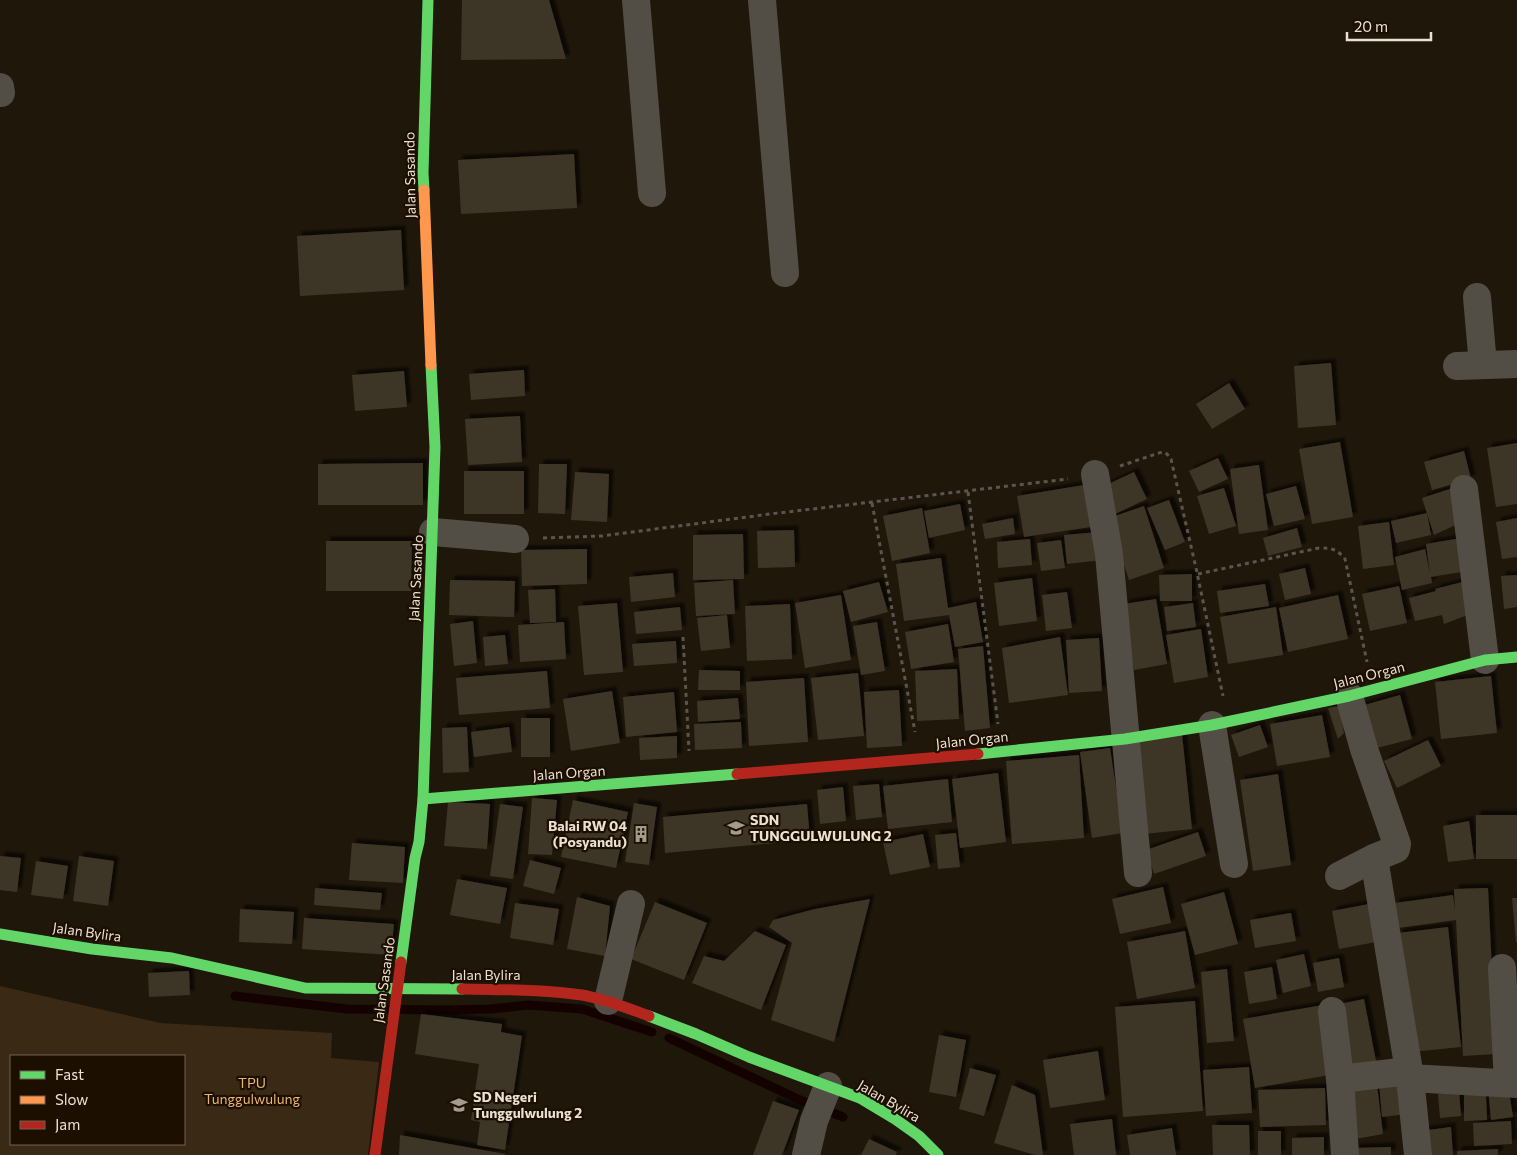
<svg xmlns="http://www.w3.org/2000/svg" width="1517" height="1155" viewBox="0 0 1517 1155" font-family="Commissioner,sans-serif">
<style>
.green{fill:#3a2a15;fill-rule:evenodd}
.lines{fill:none;stroke-linecap:round;stroke-linejoin:round}
.stream{stroke:#140201;stroke-width:9}
.building{fill:#3e3527;filter:url(#shadow)}
.path{stroke:#5a554e;stroke-width:3;stroke-dasharray:4 4;stroke-linecap:butt}
.street{stroke:#524e46;stroke-width:28}
.fast{stroke:#63d668;stroke-width:11}
.slow{stroke:#ff974d;stroke-width:11}
.jam{stroke:#b3261e;stroke-width:11}
.labels{text-anchor:middle;stroke-width:4.5;stroke-linejoin:round;paint-order:stroke}
.street-label{font-size:14px;fill:#ebe1d3;stroke:#1d0f00}
.poi-label{font-size:14px;font-weight:bold;fill:#ebe1d3;stroke:#1d0f00;text-anchor:start}
.park-label{font-size:14px;fill:#e7b674;stroke:#1d0f00}
</style>
<defs>
<filter id="shadow"><feDropShadow dx="4.5" dy="-4.5" stdDeviation="1" flood-color="#0009"/></filter>
</defs>
<rect width="100%" height="100%" fill="#1f170a"/>
<path class="green" d="M 0,986 L 160,1023 L 332,1033 L 331,1058 L 379,1062 L 368,1155 L 0,1155 ZM 11,1056 L 184,1056 L 184,1144 L 11,1144 Z"/>
<g class="lines">
<g class="stream">
<polyline points="235,996 347,1009 446,1010 491,1009 528,1005 582,1009 652,1032"/>
<polyline points="669,1038 800,1100 843,1117"/>
</g>
</g>
<g class="building">
<polygon points="462,0 549,0 566,59 461,60"/>
<polygon points="574,154 577,208 461,214 458,160"/>
<polygon points="401,230 404,290 300,296 297,236"/>
<polygon points="1331,363 1336,425 1298,428 1294,366"/>
<polygon points="524,370 525,396 471,400 469,374"/>
<polygon points="404,371 407,407 355,411 352,375"/>
<polygon points="1229,383 1245,409 1212,429 1196,404"/>
<polygon points="520,416 522,462 468,465 465,419"/>
<polygon points="1340,442 1353,517 1312,524 1299,449"/>
<polygon points="1517,443 1517,504 1496,507 1487,448"/>
<polygon points="1464,451 1471,479 1432,490 1424,462"/>
<polygon points="1218,458 1228,479 1199,492 1189,471"/>
<polygon points="423,463 423,505 318,505 318,464"/>
<polygon points="539,464 567,464 565,514 538,513"/>
<polygon points="1259,465 1268,530 1239,534 1230,469"/>
<rect x="464" y="471" width="60" height="43"/>
<polygon points="575,472 609,474 607,522 571,520"/>
<polygon points="1134,472 1147,499 1115,514 1102,487"/>
<polygon points="1084,485 1091,527 1024,537 1017,496"/>
<polygon points="1296,486 1305,519 1274,526 1266,494"/>
<polygon points="1459,486 1466,520 1434,535 1422,498"/>
<polygon points="1224,488 1236,526 1209,534 1197,496"/>
<polygon points="1169,500 1185,542 1165,550 1147,508"/>
<polygon points="960,504 965,530 929,538 924,511"/>
<polygon points="1144,506 1164,568 1129,580 1109,518"/>
<polygon points="922,508 930,553 892,561 883,516"/>
<polygon points="1427,513 1431,535 1396,543 1391,521"/>
<polygon points="1013,518 1015,534 985,539 982,524"/>
<polygon points="1517,518 1517,557 1502,559 1496,522"/>
<polygon points="1389,522 1394,565 1363,569 1358,526"/>
<polygon points="1297,528 1302,547 1268,556 1263,538"/>
<polygon points="794,530 795,567 758,568 757,531"/>
<polygon points="1099,532 1102,560 1067,564 1064,535"/>
<polygon points="743,534 744,579 693,580 693,535"/>
<polygon points="1467,537 1473,570 1431,577 1432,583 1402,590 1395,557 1425,549 1430,574 1426,544"/>
<polygon points="1030,539 1032,565 998,568 997,542"/>
<polygon points="1061,540 1065,568 1041,571 1037,543"/>
<polygon points="326,541 412,541 411,591 326,591"/>
<polygon points="587,549 587,584 522,586 521,550"/>
<polygon points="941,558 948,608 976,602 983,642 955,647 949,615 904,621 896,564"/>
<polygon points="1305,568 1311,594 1285,600 1279,574"/>
<polygon points="673,573 675,597 631,602 629,577"/>
<polygon points="1192,574 1192,601 1160,601 1159,575"/>
<polygon points="1517,575 1517,607 1504,609 1501,576"/>
<polygon points="1032,578 1037,621 999,626 994,583"/>
<polygon points="1474,579 1478,611 1444,624 1442,615 1415,621 1409,598 1436,591 1435,589"/>
<polygon points="450,580 515,581 514,617 449,615"/>
<polygon points="733,580 735,614 696,616 694,583"/>
<polygon points="879,582 888,612 851,622 843,591"/>
<polygon points="1265,584 1269,606 1220,613 1217,591"/>
<polygon points="1399,586 1407,623 1370,631 1362,594"/>
<polygon points="555,589 556,622 530,623 528,590"/>
<polygon points="1067,592 1072,628 1046,631 1042,595"/>
<polygon points="841,595 851,660 805,668 795,603"/>
<polygon points="1338,595 1348,639 1288,652 1279,608"/>
<polygon points="1156,599 1167,664 1134,670 1124,604"/>
<polygon points="617,603 623,672 584,675 578,606"/>
<polygon points="1193,603 1196,627 1167,631 1164,607"/>
<polygon points="790,604 792,659 747,661 745,606"/>
<polygon points="680,607 682,630 636,634 634,612"/>
<polygon points="1276,607 1283,655 1228,664 1220,617"/>
<polygon points="727,615 730,648 701,651 697,618"/>
<polygon points="473,621 477,663 454,666 450,624"/>
<polygon points="564,622 566,659 520,662 518,625"/>
<polygon points="877,622 885,671 861,675 853,626"/>
<polygon points="948,624 954,662 911,669 905,632"/>
<polygon points="1201,629 1208,677 1174,683 1166,635"/>
<polygon points="505,635 508,664 485,666 483,637"/>
<polygon points="1060,637 1068,695 1009,703 1002,648"/>
<polygon points="1099,638 1102,691 1069,693 1066,640"/>
<polygon points="676,641 677,663 634,666 632,644"/>
<polygon points="983,646 990,728 965,731 958,649"/>
<polygon points="957,669 959,719 917,721 915,671"/>
<polygon points="699,670 740,671 740,690 698,690"/>
<polygon points="547,671 550,708 459,715 456,678"/>
<polygon points="858,673 864,736 818,740 811,678"/>
<polygon points="1491,676 1497,733 1441,739 1435,682"/>
<polygon points="804,678 808,742 749,746 746,682"/>
<polygon points="899,690 902,746 867,748 864,692"/>
<polygon points="612,691 620,743 571,751 563,699"/>
<polygon points="674,692 677,732 626,737 623,697"/>
<polygon points="1400,695 1412,739 1373,749 1361,706"/>
<polygon points="738,698 740,719 698,722 697,701"/>
<polygon points="1339,706 1344,733 1338,739 1328,708"/>
<polygon points="1322,715 1330,757 1277,766 1270,724"/>
<rect x="521" y="718" width="29" height="39"/>
<polygon points="741,722 742,748 695,750 694,724"/>
<polygon points="1260,725 1268,747 1239,757 1231,735"/>
<polygon points="467,727 469,772 443,773 442,728"/>
<polygon points="509,727 512,752 474,757 471,732"/>
<polygon points="1182,734 1192,829 1144,834 1135,739"/>
<polygon points="677,736 677,758 640,760 639,738"/>
<polygon points="1428,740 1441,766 1397,788 1384,761"/>
<polygon points="1110,748 1123,833 1092,838 1080,752"/>
<polygon points="1079,755 1084,838 1012,844 1006,761"/>
<polygon points="998,773 1006,842 960,848 952,779"/>
<polygon points="1278,774 1291,865 1253,871 1240,780"/>
<polygon points="948,779 952,822 888,829 883,786"/>
<polygon points="879,784 882,817 856,820 853,786"/>
<polygon points="843,787 846,821 820,824 817,790"/>
<polygon points="532,798 557,800 552,855 528,854"/>
<polygon points="573,800 628,812 616,868 561,857"/>
<polygon points="448,802 490,804 487,849 444,846"/>
<polygon points="634,803 657,807 649,865 625,862"/>
<polygon points="500,804 523,807 513,879 490,876"/>
<polygon points="807,804 810,840 665,853 663,817"/>
<rect x="1476" y="815" width="41" height="44"/>
<polygon points="1469,821 1474,859 1448,862 1443,826"/>
<polygon points="1198,832 1206,856 1154,874 1146,850"/>
<polygon points="956,833 960,867 938,869 935,835"/>
<polygon points="923,834 930,867 890,875 883,842"/>
<polygon points="352,843 405,847 403,883 349,880"/>
<polygon points="0,856 21,858 17,892 0,890"/>
<polygon points="79,856 114,861 108,906 73,901"/>
<polygon points="530,860 561,868 554,894 523,886"/>
<polygon points="36,861 68,866 63,899 31,895"/>
<polygon points="457,879 507,888 500,924 450,915"/>
<polygon points="1163,887 1171,923 1120,934 1112,899"/>
<polygon points="315,888 382,893 380,910 314,905"/>
<polygon points="1488,888 1496,1054 1463,1056 1456,920 1398,928 1395,903 1453,895 1455,911 1454,889"/>
<polygon points="1224,892 1238,944 1195,955 1181,904"/>
<polygon points="577,897 610,906 605,956 567,949"/>
<polygon points="1512,898 1517,898 1517,942 1516,942"/>
<polygon points="870,899 834,1042 771,1020 792,943 769,927 773,920 815,909"/>
<polygon points="655,902 707,923 684,980 631,959"/>
<polygon points="515,903 559,909 553,945 510,938"/>
<polygon points="1369,904 1376,942 1339,949 1332,911"/>
<polygon points="240,909 294,912 292,944 239,942"/>
<polygon points="1291,913 1296,941 1255,948 1250,920"/>
<polygon points="304,918 394,924 391,955 302,949"/>
<polygon points="1448,927 1461,1047 1411,1052 1398,933"/>
<polygon points="755,931 786,945 761,1010 692,983 704,956 724,961"/>
<polygon points="1185,931 1195,988 1137,999 1127,942"/>
<polygon points="1304,954 1311,986 1283,993 1276,960"/>
<polygon points="1339,958 1344,987 1318,992 1313,963"/>
<polygon points="1272,967 1277,999 1249,1004 1244,972"/>
<polygon points="1227,969 1234,1041 1207,1043 1201,972"/>
<polygon points="189,971 190,995 149,997 148,973"/>
<polygon points="1364,999 1376,1061 1350,1066 1339,1004"/>
<polygon points="1195,1001 1203,1111 1123,1117 1115,1007"/>
<polygon points="1323,1005 1335,1074 1255,1088 1243,1019"/>
<polygon points="421,1014 502,1024 501,1032 522,1036 505,1150 477,1145 480,1122 471,1120 479,1064 415,1054"/>
<polygon points="939,1035 966,1040 956,1097 929,1092"/>
<polygon points="1098,1051 1105,1100 1050,1108 1043,1060"/>
<polygon points="1249,1067 1252,1113 1206,1116 1203,1070"/>
<polygon points="970,1068 996,1075 984,1116 959,1109"/>
<polygon points="1404,1080 1407,1114 1382,1117 1379,1082"/>
<polygon points="1012,1085 1035,1095 1043,1155 1035,1155 994,1143"/>
<polygon points="1377,1085 1383,1134 1350,1140 1347,1092"/>
<polygon points="1508,1085 1513,1117 1491,1120 1488,1087"/>
<polygon points="1325,1088 1326,1125 1260,1127 1258,1090"/>
<polygon points="1459,1091 1461,1116 1440,1118 1438,1094"/>
<polygon points="1486,1094 1487,1120 1464,1121 1464,1095"/>
<polygon points="773,1101 799,1110 782,1155 753,1155"/>
<polygon points="1112,1119 1116,1155 1074,1155 1070,1124"/>
<polygon points="1511,1121 1512,1144 1474,1146 1473,1123"/>
<polygon points="1212,1125 1249,1125 1250,1155 1213,1155"/>
<polygon points="1451,1127 1453,1155 1423,1155 1421,1131"/>
<polygon points="1172,1128 1176,1155 1130,1155 1127,1135"/>
<rect x="1258" y="1131" width="23" height="24"/>
<polygon points="400,1135 505,1154 505,1155 399,1155"/>
<polygon points="1324,1137 1324,1155 1292,1155 1292,1138"/>
<polygon points="869,1139 897,1152 896,1155 861,1155"/>
<polygon points="1391,1147 1391,1155 1355,1155 1355,1148"/>
<polygon points="1498,1149 1498,1155 1457,1155 1457,1151"/>
</g>
<g class="lines">
<g class="path">
<polyline points="1120,466 1162,452 1167,454 1171,459 1196,568 1223,696"/>
<polyline points="968,492 998,724"/>
<polyline points="872,503 915,732"/>
<polyline points="543,538 602,536 770,514 1068,479"/>
<path d="M 1198,574 L 1319,548 C 1332,548 1337,549 1345,559 L 1367,662"/>
<polyline points="683,637 689,751"/>
</g>
<g class="street">
<polyline points="636,0 652,193"/>
<polyline points="762,0 785,273"/>
<polyline points="0,87 1,93"/>
<polyline points="1477,297 1483,365"/>
<polyline points="1457,366 1517,364"/>
<polyline points="1095,474 1109,554 1138,873"/>
<polyline points="1464,489 1485,660"/>
<polyline points="433,532 515,539"/>
<polyline points="1349,696 1364,749 1397,844 1396,849 1374,858 1409,1071"/>
<polyline points="1212,725 1234,864"/>
<polyline points="1339,876 1374,858"/>
<polyline points="1502,968 1508,1083"/>
<polyline points="608,1001 631,904"/>
<polyline points="1332,1011 1340,1079 1345,1155"/>
<polyline points="1410,1078 1418,1155"/>
<polyline points="1340,1079 1409,1071 1410,1078 1517,1084"/>
<polyline points="806,1155 814,1121 828,1086"/>
</g>
<g class="fast">
<polyline points="424,190 423,173 428,0"/>
<polyline points="978,754 1125,739 1212,725 1349,696 1485,660 1517,657"/>
<polyline points="423,799 737,774"/>
<polyline points="0,934 92,949 172,958 305,988 462,989"/>
<polyline points="401,962 415,858 419,842 423,799 435,447 431,365"/>
<polyline points="649,1016 696,1034 749,1057 860,1098 895,1119 919,1136 938,1155"/>
</g>
<polyline class="slow" points="424,190 431,365"/>
<g class="jam">
<polyline points="737,774 978,754"/>
<path d="M 462,989 C 502,990 543,989 582,995 C 605,999 627,1008 649,1016"/>
<polyline points="375,1155 401,962"/>
</g>
</g>
<defs>
<g id="school-bare" transform="scale(1.35)"><path d="M0-5L7-2L0 1L-7-2ZM-4 1L0 2.5L4 1V4Q0 6-4 4Z" fill="#a49a8d" stroke="#1d0f00" stroke-width="2.5" paint-order="stroke"/></g>
<g id="building-bare" transform="scale(1.35)"><path d="M-4-6H4V6H1V3H-1V6H-4ZM-2.5-4.3h1.7v1.8h-1.7ZM.8-4.3h1.7v1.8H.8ZM-2.5-1h1.7V.8h-1.7ZM.8-1h1.7V.8H.8Z" fill="#a49a8d" stroke="#1d0f00" stroke-width="2.5" paint-order="stroke"/></g>
</defs>
<g fill-rule="evenodd">
<use href="#school-bare" x="736" y="828"/>
<use href="#building-bare" x="641" y="834"/>
<use href="#school-bare" x="459" y="1105"/>
</g>
<g class="labels">
<g class="street-label">
<text transform="translate(410 175) rotate(-91)" y="5">Jalan Sasando</text>
<text transform="translate(416 578) rotate(-87)" y="5">Jalan Sasando</text>
<text transform="translate(1369 675) rotate(-14)" y="5">Jalan Organ</text>
<text transform="translate(972 740) rotate(-6)" y="5">Jalan Organ</text>
<text transform="translate(569 773) rotate(-4)" y="5">Jalan Organ</text>
<text transform="translate(87 932) rotate(8)" y="5">Jalan Bylira</text>
<text x="486" y="980">Jalan Bylira</text>
<text transform="translate(384 980) rotate(-82)" y="5">Jalan Sasando</text>
<text transform="translate(889 1101) rotate(30)" y="5">Jalan Bylira</text>
</g>
<g class="poi-label">
<text x="750" y="825">SDN<tspan x="750" dy="16">TUNGGULWULUNG 2</tspan></text>
<text x="627" y="831" text-anchor="end">Balai RW 04<tspan x="627" dy="16">(Posyandu)</tspan></text>
<text x="473" y="1102">SD Negeri<tspan x="473" dy="16">Tunggulwulung 2</tspan></text>
</g>
<g class="park-label">
<text x="252" y="1088">TPU<tspan x="252" dy="16">Tunggulwulung</tspan></text>
</g>
</g>
<rect x="10" y="1055" width="175" height="90" fill="#1d0f00" stroke="#6f6354"/>
<rect x="20" y="1071" width="25" height="8" fill="#63d668" stroke="#6f6354"/>
<text x="55" y="1080" font-size="15" fill="#ebe1d3">Fast</text>
<rect x="20" y="1096" width="25" height="8" fill="#ff974d" stroke="#6f6354"/>
<text x="55" y="1105" font-size="15" fill="#ebe1d3">Slow</text>
<rect x="20" y="1121" width="25" height="8" fill="#b3261e" stroke="#6f6354"/>
<text x="55" y="1130" font-size="15" fill="#ebe1d3">Jam</text>
<path d="M1347 32v8h84v-8" fill="none" stroke="#ebe1d3" stroke-width="2.5"/>
<text x="1354" y="32" font-size="15" fill="#ebe1d3" stroke="#1d0f00" stroke-width="4" paint-order="stroke">20 m</text>
</svg>
